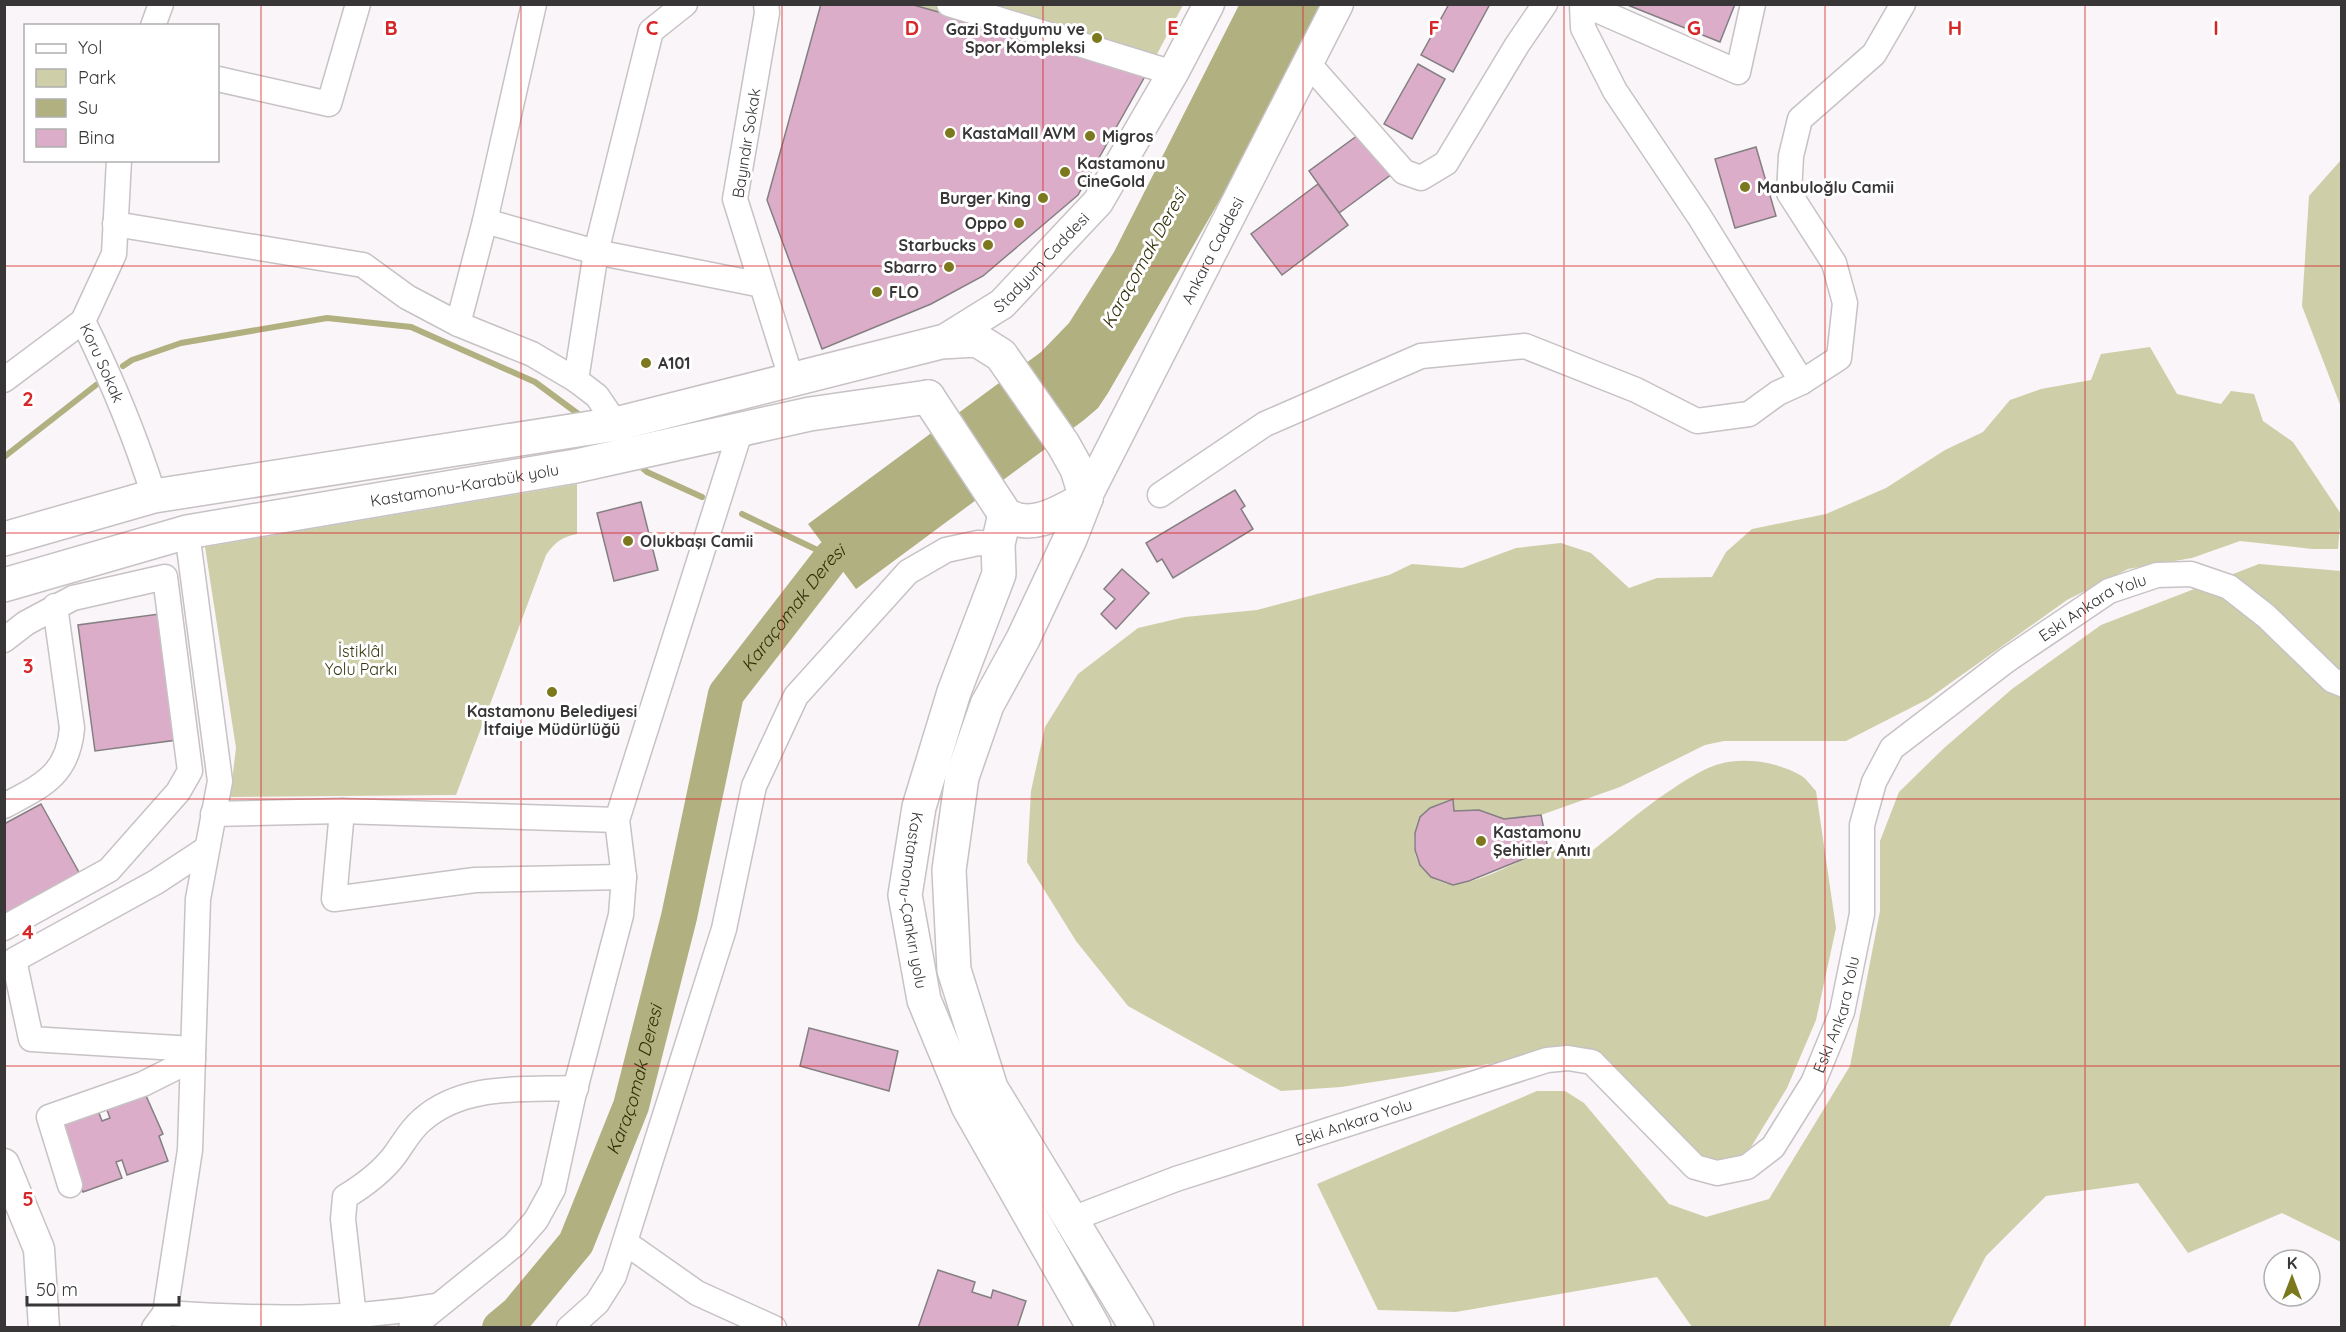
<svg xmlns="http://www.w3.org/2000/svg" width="2346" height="1332" viewBox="0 0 2346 1332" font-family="Quicksand,sans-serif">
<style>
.green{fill:#cecea8}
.water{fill:#b1b080}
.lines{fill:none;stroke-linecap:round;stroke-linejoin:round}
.stream{stroke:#b1b080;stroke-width:6}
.river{stroke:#b1b080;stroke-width:36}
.building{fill:#dcadc8;stroke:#847f82;stroke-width:1.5}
.minor-casing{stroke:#c7c2c4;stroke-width:27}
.major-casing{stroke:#c7c2c4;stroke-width:33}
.highway-casing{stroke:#c7c2c4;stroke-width:36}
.minor{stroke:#fff;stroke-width:24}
.major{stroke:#fff;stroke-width:30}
.highway{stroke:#fff;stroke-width:33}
.grid{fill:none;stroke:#d62828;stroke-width:1.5;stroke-opacity:0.55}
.poi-dot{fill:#7c781e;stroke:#fff;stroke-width:2}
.labels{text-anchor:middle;stroke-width:6;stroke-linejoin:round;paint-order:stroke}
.poi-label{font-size:16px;font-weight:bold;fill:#383637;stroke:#fff;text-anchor:start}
.street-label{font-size:16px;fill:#383637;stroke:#fff}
.park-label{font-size:16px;fill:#36350e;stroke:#fff}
.water-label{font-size:18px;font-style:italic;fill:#2f2d05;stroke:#fff}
.grid-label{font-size:20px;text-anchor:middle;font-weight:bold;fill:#d62828;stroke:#fff;stroke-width:6;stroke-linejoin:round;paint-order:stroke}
</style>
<rect width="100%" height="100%" fill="#faf5f8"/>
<g class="green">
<polygon points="910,5 1183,5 1148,71"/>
<polygon points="2341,160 2341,407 2302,306 2309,196"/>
<path d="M 2150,347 L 2177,394 L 2221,404 L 2231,391 L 2254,394 L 2263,421 L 2293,442 L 2341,514 L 2338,549 L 2312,549 L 2240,541 L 2192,558 L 2128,569 L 2067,600 L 1928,699 L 1846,741 L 1724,741 L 1705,745 L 1620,787 L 1541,815 L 1504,819 L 1479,810 L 1454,811 L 1453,799 C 1400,810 1403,877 1450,884 C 1470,887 1512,864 1532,856 C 1537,854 1544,850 1549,849 C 1560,849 1574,854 1586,856 C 1622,827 1664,790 1706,769 C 1734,755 1773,760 1800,775 C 1806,778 1811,786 1816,791 L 1836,928 L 1816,1020 L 1787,1088 L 1751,1147 L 1734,1161 L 1694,1161 L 1601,1073 L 1534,1057 L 1341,1087 L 1281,1091 L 1128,1006 L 1076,941 L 1027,862 L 1031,791 L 1045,727 L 1078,674 L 1138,628 L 1185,617 L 1257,610 L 1389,575 L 1412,564 L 1462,568 L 1516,548 L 1561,543 L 1591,553 L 1629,588 L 1657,578 L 1712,577 L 1726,552 L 1752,529 L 1826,514 L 1886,488 L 1945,450 L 1983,432 L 2010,400 L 2041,389 L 2091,380 L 2101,354 Z"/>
<path d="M 577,484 L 577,534 C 562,537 555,542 546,555 L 456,795 L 230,797 L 236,748 L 205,547 Z"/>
<polygon points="2259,564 2341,571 2341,1242 2282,1213 2188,1253 2138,1183 2046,1196 1986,1256 1949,1327 1692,1327 1657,1277 1456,1312 1378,1310 1317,1184 1537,1091 1565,1091 1584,1103 1669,1204 1706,1217 1769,1199 1850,1066 1880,911 1880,841 1899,792 1943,749 2012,689 2101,625"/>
</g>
<polygon class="water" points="1239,5 1320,5 1229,184 1108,393 1098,408 1084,420 856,589 808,524 1041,352 1069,323 1114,252"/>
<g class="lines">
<g class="stream">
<polyline points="123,366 132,360 181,343 327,318 411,327 535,382 581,416"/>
<polyline points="4,457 96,385"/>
<polyline points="638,464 647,472 702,497"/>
<polyline points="742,514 832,557"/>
</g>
<path class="river" id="s1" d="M 500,1328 L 518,1313 L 576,1243 L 631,1106 L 679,917 L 726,694 L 832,557 L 870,528"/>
</g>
<g class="building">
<polygon points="821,4 910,4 1148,71 1078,195 983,276 931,304 822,349 767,200"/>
<polygon points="1449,4 1490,4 1453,72 1421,55"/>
<polygon points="1625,4 1735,4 1720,42"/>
<polygon points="1418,64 1445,79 1412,139 1384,124"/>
<polygon points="1365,130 1396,171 1339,213 1309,171"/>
<polygon points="1756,147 1776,216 1735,228 1715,159"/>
<polygon points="1318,184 1348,225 1282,275 1251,234"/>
<polygon points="1235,490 1245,506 1241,509 1253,529 1173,578 1162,559 1157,562 1146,543"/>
<polygon points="641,502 658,570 614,581 597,513"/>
<polygon points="1122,569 1149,593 1116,629 1101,614 1115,599 1104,589"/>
<polygon points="159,614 177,740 95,751 78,625"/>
<polygon points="1453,799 1454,811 1479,810 1504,819 1541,815 1548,849 1469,881 1453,885 1431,877 1420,865 1415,850 1415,833 1420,817 1430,808"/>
<polygon points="41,804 81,876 4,918 4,824"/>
<polygon points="809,1028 898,1051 889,1091 800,1066"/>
<polygon points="143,1089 163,1134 159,1136 168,1161 127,1175 122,1160 116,1162 122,1178 83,1192 57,1120 96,1105 102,1121 110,1118 104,1102"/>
<polygon points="938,1270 975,1282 972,1292 991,1298 993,1290 1026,1301 1017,1328 918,1328"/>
</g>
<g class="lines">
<g class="minor-casing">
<g id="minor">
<polyline points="766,4 767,13 735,199 792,381"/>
<polyline points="949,4 1173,73"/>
<polyline points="1583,4 1738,72 1753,4"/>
<polyline points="153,26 161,4"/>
<polyline points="1307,62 1404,172 1421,178 1446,163 1517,45 1545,4"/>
<polyline points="218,79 329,104 358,4"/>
<path id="s2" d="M 119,160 L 114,254 L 83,321 C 111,378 135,435 154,496"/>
<polyline points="485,221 596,252 762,285"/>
<polyline points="115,224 363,265 407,297 458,324 532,354 576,380 597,396 616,424"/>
<polyline points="458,324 485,221 534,4"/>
<polyline points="4,380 83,321"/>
<polyline points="576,380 596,252 651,31 685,4"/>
<polyline points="1802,382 1839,358 1845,303 1834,263 1789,193 1791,156 1800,119 1874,54 1903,4"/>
<polyline points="1160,495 1265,424 1421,356 1525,346 1636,390 1697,421 1749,414 1778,393 1802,382 1699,216 1615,91 1583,28 1582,4"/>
<polyline points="4,640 26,623 73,598 165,577 190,771 178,792 109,870 4,928"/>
<path d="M 4,806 C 41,786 68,776 72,728 L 55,606"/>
<polyline points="342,811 334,899 475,880 624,877"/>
<polyline points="213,814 342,811 617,820 741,429"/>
<polyline points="193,1049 31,1039 14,960 156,882 206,849"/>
<polyline points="70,1185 49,1117 143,1084 193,1059"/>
<path id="s3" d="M 1072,1219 L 1176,1179 L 1547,1060 L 1568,1058 L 1592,1062 L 1695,1167 L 1717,1173 L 1747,1167 L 1773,1147 L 1813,1083 L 1842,1012 L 1862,914 L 1862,825 L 1874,782 L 1892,748 L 2007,660 L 2109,591 L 2157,575 L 2191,574 L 2229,587 L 2266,616 L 2332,680 L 2342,684"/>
<polyline points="626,1243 697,1293 774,1328"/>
<path d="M 165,1313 C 257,1319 344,1321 435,1306"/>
<path d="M 354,1317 L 343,1219 L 345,1197 C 363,1186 381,1173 394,1156 C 403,1144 410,1130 422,1120 C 464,1083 524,1090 576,1088"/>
<polyline points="154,1328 165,1313 190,1150 198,899 220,781 187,532"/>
<polyline points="411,1328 514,1245 536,1220 553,1189 573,1097 621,915 624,877 617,820"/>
<polyline points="569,1328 597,1303 614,1276 724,929 754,786 796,696 908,572 946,550 978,543 998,544"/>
</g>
</g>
<g class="major-casing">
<g id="major">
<path id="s4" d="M 941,342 L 1002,304 L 1098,202 L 1173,73 L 1209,4"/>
<path id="s5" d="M 1086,498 L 1338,4"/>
<polyline points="4,1164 39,1249 44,1328"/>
</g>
</g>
<g class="highway-casing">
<g id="highway">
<path d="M 928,397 L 1005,514 C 1031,532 1062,511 1086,498"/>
<polyline points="1086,498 1070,539 1023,639 987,705 962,777 949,870 954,970 991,1088 1137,1328"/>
<path id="s6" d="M 1005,514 L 998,544 L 999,574 L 954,692 L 919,807 L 905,895 L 924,1000 L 968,1106 L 1094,1328"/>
<polyline points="4,539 154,496 616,424 941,342 977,340 1001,355 1063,444 1077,469 1086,498"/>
<path id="s7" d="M 4,585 L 187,532 L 576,466 L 810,414 L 928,397"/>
</g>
</g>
<use href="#minor" class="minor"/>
<use href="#major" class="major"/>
<use href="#highway" class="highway"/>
</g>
<path class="grid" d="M 261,4 L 261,1328M 521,4 L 521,1328M 782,4 L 782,1328M 1043,4 L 1043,1328M 1303,4 L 1303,1328M 1564,4 L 1564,1328M 1825,4 L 1825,1328M 2085,4 L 2085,1328M 4,266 L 2342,266M 4,533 L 2342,533M 4,799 L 2342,799M 4,1066 L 2342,1066"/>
<g class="poi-dot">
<circle cx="1097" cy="38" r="6"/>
<circle cx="950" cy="133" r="6"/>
<circle cx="1090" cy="136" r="6"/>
<circle cx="1065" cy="172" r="6"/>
<circle cx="1745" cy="187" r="6"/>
<circle cx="1043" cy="198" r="6"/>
<circle cx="1019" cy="223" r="6"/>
<circle cx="988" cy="245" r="6"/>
<circle cx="949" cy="267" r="6"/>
<circle cx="877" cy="292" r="6"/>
<circle cx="646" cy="363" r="6"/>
<circle cx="628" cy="541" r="6"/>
<circle cx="552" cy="692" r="6"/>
<circle cx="1481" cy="841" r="6"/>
</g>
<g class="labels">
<g class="poi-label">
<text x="1085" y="35" text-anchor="end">Gazi Stadyumu ve<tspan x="1085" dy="18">Spor Kompleksi</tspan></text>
<text x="962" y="139">KastaMall AVM</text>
<text x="1102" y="142">Migros</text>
<text x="1077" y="169">Kastamonu<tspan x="1077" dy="18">CineGold</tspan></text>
<text x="1757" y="193">Manbuloğlu Camii</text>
<text x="1031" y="204" text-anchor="end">Burger King</text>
<text x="1007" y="229" text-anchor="end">Oppo</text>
<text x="976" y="251" text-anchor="end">Starbucks</text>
<text x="937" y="273" text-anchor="end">Sbarro</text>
<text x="889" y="298">FLO</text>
<text x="658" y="369">A101</text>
<text x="640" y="547">Olukbaşı Camii</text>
<text x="552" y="717" text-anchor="middle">Kastamonu Belediyesi<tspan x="552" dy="18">İtfaiye Müdürlüğü</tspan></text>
<text x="1493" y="838">Kastamonu<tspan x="1493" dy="18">Şehitler Anıtı</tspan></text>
</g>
<g class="street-label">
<text transform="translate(746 143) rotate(-81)" y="6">Bayındır Sokak</text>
<text dy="6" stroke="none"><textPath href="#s5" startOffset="278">Ankara Caddesi</textPath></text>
<text dy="6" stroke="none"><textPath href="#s4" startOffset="129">Stadyum Caddesi</textPath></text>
<text dy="6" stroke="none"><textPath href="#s2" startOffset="214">Koru Sokak</textPath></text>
<text dy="6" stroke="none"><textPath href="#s7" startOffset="472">Kastamonu-Karabük yolu</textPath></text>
<text dy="6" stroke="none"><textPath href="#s3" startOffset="1450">Eski Ankara Yolu</textPath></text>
<text dy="6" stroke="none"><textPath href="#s6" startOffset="402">Kastamonu-Çankırı yolu</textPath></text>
<text dy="6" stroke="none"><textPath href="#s3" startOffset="928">Eski Ankara Yolu</textPath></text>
<text dy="6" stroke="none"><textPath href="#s3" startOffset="298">Eski Ankara Yolu</textPath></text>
</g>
<g class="park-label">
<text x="361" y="657">İstiklâl<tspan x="361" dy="18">Yolu Parkı</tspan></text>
</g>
<g class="water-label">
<text transform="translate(1144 259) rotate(-61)" y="6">Karaçomak Deresi</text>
<text dy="6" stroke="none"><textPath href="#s1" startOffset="794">Karaçomak Deresi</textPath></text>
<text dy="6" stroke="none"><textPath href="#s1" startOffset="288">Karaçomak Deresi</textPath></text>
</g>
</g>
<g class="grid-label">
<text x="391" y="35">B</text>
<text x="652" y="35">C</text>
<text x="912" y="35">D</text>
<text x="1173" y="35">E</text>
<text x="1434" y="35">F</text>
<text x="1694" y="35">G</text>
<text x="1955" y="35">H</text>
<text x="2216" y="35">I</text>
<text x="28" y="406">2</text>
<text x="28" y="673">3</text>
<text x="28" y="939">4</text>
<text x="28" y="1206">5</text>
</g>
<rect width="2346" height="1332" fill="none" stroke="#383637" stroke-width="12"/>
<rect x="24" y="24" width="195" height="138" fill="#ffffff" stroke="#afafaf" stroke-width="1.5"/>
<rect x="36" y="44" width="30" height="9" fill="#ffffff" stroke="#afafaf" stroke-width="1.5"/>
<text x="78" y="54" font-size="18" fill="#383637">Yol</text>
<rect x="36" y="69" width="30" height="18" fill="#cecea8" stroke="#afafaf" stroke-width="1.5"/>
<text x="78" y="84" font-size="18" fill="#383637">Park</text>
<rect x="36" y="99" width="30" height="18" fill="#b1b080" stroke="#afafaf" stroke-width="1.5"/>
<text x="78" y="114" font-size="18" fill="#383637">Su</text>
<rect x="36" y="129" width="30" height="18" fill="#dcadc8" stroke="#afafaf" stroke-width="1.5"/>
<text x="78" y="144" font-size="18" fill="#383637">Bina</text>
<g transform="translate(2292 1278)"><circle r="28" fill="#ffffff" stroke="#afafaf" stroke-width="1.5"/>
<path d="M0-4.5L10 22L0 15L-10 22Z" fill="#7c781e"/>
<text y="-9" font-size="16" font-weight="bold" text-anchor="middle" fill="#383637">K</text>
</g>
<path d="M27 1296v9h152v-9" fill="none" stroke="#383637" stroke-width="3"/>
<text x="36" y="1296" font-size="18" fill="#383637" stroke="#ffffff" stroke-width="4.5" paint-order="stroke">50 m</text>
</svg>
